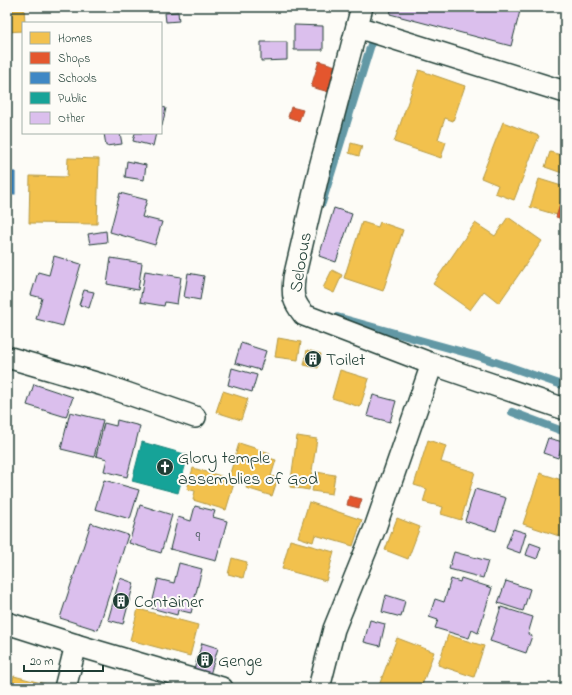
<svg xmlns="http://www.w3.org/2000/svg" width="572" height="695" viewBox="0 0 572 695" font-family="'Indie Flower',sans-serif">
<style>
.homes{fill:#f2c14e;stroke:#b39946}
.shops{fill:#e4572e;stroke:#a94f30}
.schools{fill:#3f88c5;stroke:#35729a}
.public{fill:#17a398;stroke:#19847a}
.lines{fill:none;stroke-linecap:round;stroke-linejoin:round}
.stream{stroke:#6298a5;stroke-width:8}
.building{fill:#dbbfed;stroke:#1f3d34}
.minor-casing{stroke:#1f3d34;stroke-width:24}
.minor{stroke:#fdfcf7;stroke-width:21}
.labels{text-anchor:middle;stroke-width:4;stroke-linejoin:round;paint-order:stroke}
.number-label{font-size:16px;fill:#4e5e62}
.street-label{font-size:18px;fill:#1f3d34;stroke:#fdfcf7}
.poi-label{font-size:18px;fill:#1f3d34;stroke:#fdfcf7;text-anchor:start}
</style>
<rect width="100%" height="100%" fill="#fdfcf7"/>
<filter id="ink" filterUnits="userSpaceOnUse"><feTurbulence type="fractalNoise" baseFrequency=".025" numOctaves="2"/><feDisplacementMap in="SourceGraphic" scale="8" xChannelSelector="R" yChannelSelector="G"/><feConvolveMatrix kernelMatrix="1 2 1 2 8 2 1 2 1" color-interpolation-filters="sRGB"/></filter>
<g filter="url(#ink)">
<g class="homes">
<polygon points="7,7 24,7 25,23 23,23 23,31 7,32"/>
<polygon points="419,70 465,86 453,121 445,118 438,139 446,142 441,158 394,142"/>
<polygon points="503,122 539,136 514,200 495,193 498,185 481,178"/>
<polygon points="351,143 362,146 359,156 349,153"/>
<polygon points="550,152 565,156 565,174 545,167"/>
<polygon points="68,158 99,159 97,224 29,223 30,176 67,177"/>
<polygon points="539,179 565,187 557,215 530,207"/>
<polygon points="508,217 542,241 499,303 484,291 470,310 433,284 475,223 495,236"/>
<polygon points="362,222 378,227 380,222 403,230 383,291 344,278"/>
<polygon points="332,270 342,275 334,293 323,288"/>
<polygon points="278,338 301,342 298,360 275,357"/>
<polygon points="307,350 321,354 318,368 304,365"/>
<polygon points="340,370 369,379 360,407 332,398"/>
<polygon points="223,391 248,399 241,420 216,412"/>
<polygon points="297,436 317,439 309,490 290,487"/>
<polygon points="428,440 446,446 441,462 475,472 461,520 441,514 443,507 423,502 427,489 414,485"/>
<polygon points="239,443 270,453 269,458 276,460 271,476 278,478 272,496 246,488 248,483 229,477"/>
<polygon points="193,468 235,480 226,510 193,500 195,491 187,489"/>
<polygon points="316,472 335,475 332,494 312,491"/>
<polygon points="540,473 565,481 565,538 523,524"/>
<polygon points="309,502 362,520 353,546 315,535 313,542 298,537"/>
<polygon points="397,518 420,527 408,559 385,550"/>
<polygon points="290,540 334,552 326,581 282,569"/>
<polygon points="232,558 247,562 243,578 228,574"/>
<polygon points="138,609 198,625 190,656 130,640"/>
<polygon points="448,635 484,646 474,677 438,665"/>
<polygon points="397,638 434,652 421,688 378,688"/>
<polygon points="14,676 60,688 10,688"/>
</g>
<g class="shops">
<polygon points="319,61 336,66 329,92 311,87"/>
<polygon points="291,107 303,110 299,121 288,117"/>
<polygon points="563,196 565,197 565,220 556,217"/>
<polygon points="349,496 362,499 359,508 347,505"/>
</g>
<rect class="schools" x="7" y="172" width="8" height="22"/>
<polygon class="public" points="142,442 188,455 178,493 132,481"/>
<g class="lines">
<g class="stream">
<polyline points="322,203 373,38"/>
<polyline points="337,317 481,357 565,386"/>
<polyline points="512,412 565,432"/>
</g>
</g>
<g class="building">
<polygon points="392,7 521,7 511,46 390,14"/>
<polygon points="178,12 179,21 166,22 165,13"/>
<polygon points="294,25 323,26 323,50 294,50"/>
<polygon points="261,42 287,42 287,60 261,61"/>
<polygon points="161,107 166,108 162,126 161,126"/>
<polygon points="104,133 120,133 122,144 106,146"/>
<polygon points="135,133 156,133 153,146 133,141"/>
<polygon points="127,161 146,165 144,180 125,177"/>
<polygon points="120,193 147,200 142,217 162,222 155,245 110,232"/>
<polygon points="334,208 352,214 336,262 319,256"/>
<polygon points="106,231 107,242 90,244 88,234"/>
<polygon points="54,256 81,264 63,326 36,319 42,298 31,295 38,272 49,275"/>
<polygon points="111,258 142,263 138,290 107,284"/>
<polygon points="145,271 181,277 177,304 165,302 164,306 140,302"/>
<polygon points="188,273 204,276 200,300 184,297"/>
<polygon points="84,290 94,292 89,308 79,305"/>
<polygon points="241,343 266,351 260,370 235,363"/>
<polygon points="232,368 257,375 252,392 228,385"/>
<polygon points="34,384 73,397 66,417 27,405"/>
<polygon points="373,395 396,401 390,422 367,416"/>
<polygon points="70,412 103,420 94,457 61,449"/>
<polygon points="117,420 140,426 127,477 104,471 107,459 96,456 104,423 116,426"/>
<polygon points="548,438 563,442 558,458 543,453"/>
<polygon points="104,480 139,490 130,519 95,509"/>
<polygon points="475,489 506,498 496,531 465,521"/>
<polygon points="140,505 172,515 161,553 129,543"/>
<polygon points="195,506 215,511 213,517 227,521 216,561 170,549 178,517 191,521"/>
<polygon points="91,523 128,535 98,630 60,618"/>
<polygon points="513,529 526,533 520,553 506,548"/>
<polygon points="530,543 541,547 537,559 526,555"/>
<polygon points="454,552 488,561 483,578 449,569"/>
<polygon points="179,563 202,569 191,613 178,610 177,615 151,608 158,579 174,583"/>
<polygon points="120,578 134,583 123,624 108,620"/>
<polygon points="461,578 492,588 478,633 472,630 469,638 435,628 438,620 429,617 435,599 444,602 451,579 460,582"/>
<polygon points="506,581 530,589 523,611 498,603"/>
<polygon points="386,595 405,601 401,617 382,612"/>
<polygon points="501,607 533,617 528,634 532,636 526,653 490,641"/>
<polygon points="370,620 385,624 380,646 364,642"/>
<polygon points="202,643 218,648 209,678 193,673"/>
</g>
<g class="lines">
<g class="minor-casing">
<g id="minor">
<path d="M 362,7 L 320,167 L 294,278 C 292,296 293,301 304,315 L 432,364 L 565,409"/>
<polyline points="357,27 565,92"/>
<polyline points="7,357 103,385 195,417"/>
<polyline points="7,623 76,645 222,688"/>
<polyline points="65,688 76,645"/>
<polyline points="319,688 334,629 375,528 432,364"/>
</g>
</g>
<use href="#minor" class="minor"/>
</g>
</g>
<defs>
<g id="building-disc" transform="scale(0.9)"><circle r="9.5" fill="#1f3d34" stroke="#fdfcf7"/><path d="M-4-6H4V6H1V3H-1V6H-4ZM-2.5-4.3h1.7v1.8h-1.7ZM.8-4.3h1.7v1.8H.8ZM-2.5-1h1.7V.8h-1.7ZM.8-1h1.7V.8H.8Z" fill="#fff"/></g>
<g id="church-disc" transform="scale(0.9)"><circle r="9.5" fill="#1f3d34" stroke="#fdfcf7"/><path d="M-1.2-6h2.4v3.5h3.3v2.4h-3.3V6h-2.4V-.1h-3.3v-2.4h3.3Z" fill="#fff"/></g>
</defs>
<g fill-rule="evenodd">
<use href="#building-disc" x="313" y="359"/>
<use href="#church-disc" x="165" y="467"/>
<use href="#building-disc" x="121" y="601"/>
<use href="#building-disc" x="205" y="660"/>
</g>
<g class="labels">
<g class="number-label">
<text x="198" y="541">9</text>
</g>
<g class="street-label">
<text transform="translate(300 262) rotate(-80)" y="6">Seloous</text>
</g>
<g class="poi-label">
<text x="326" y="365">Toilet</text>
<text x="178" y="463">Glory temple<tspan x="178" dy="21">assemblies of God</tspan></text>
<text x="134" y="607">Container</text>
<text x="218" y="666">Genge</text>
</g>
</g>
<rect width="572" height="695" fill="none" stroke="#fdfcf7" stroke-width="24"/>
<rect x="12" y="12" width="548" height="671" fill="none" stroke="#1f3d34" stroke-width="1.5" filter="url(#ink)"/>
<rect x="22" y="22" width="140" height="112" fill="#fdfcf7" stroke="#a4b0a9"/>
<rect x="30" y="32" width="20" height="12" fill="#f2c14e" stroke="#a4b0a9"/>
<text x="58" y="42" font-size="12" fill="#1f3d34">Homes</text>
<rect x="30" y="52" width="20" height="12" fill="#e4572e" stroke="#a4b0a9"/>
<text x="58" y="62" font-size="12" fill="#1f3d34">Shops</text>
<rect x="30" y="72" width="20" height="12" fill="#3f88c5" stroke="#a4b0a9"/>
<text x="58" y="82" font-size="12" fill="#1f3d34">Schools</text>
<rect x="30" y="92" width="20" height="12" fill="#17a398" stroke="#a4b0a9"/>
<text x="58" y="102" font-size="12" fill="#1f3d34">Public</text>
<rect x="30" y="112" width="20" height="12" fill="#dbbfed" stroke="#a4b0a9"/>
<text x="58" y="122" font-size="12" fill="#1f3d34">Other</text>
<path d="M24 665v6h79v-6" fill="none" stroke="#1f3d34" stroke-width="2"/>
<text x="30" y="665" font-size="12" fill="#1f3d34" stroke="#fdfcf7" stroke-width="3" paint-order="stroke">20 m</text>
</svg>
